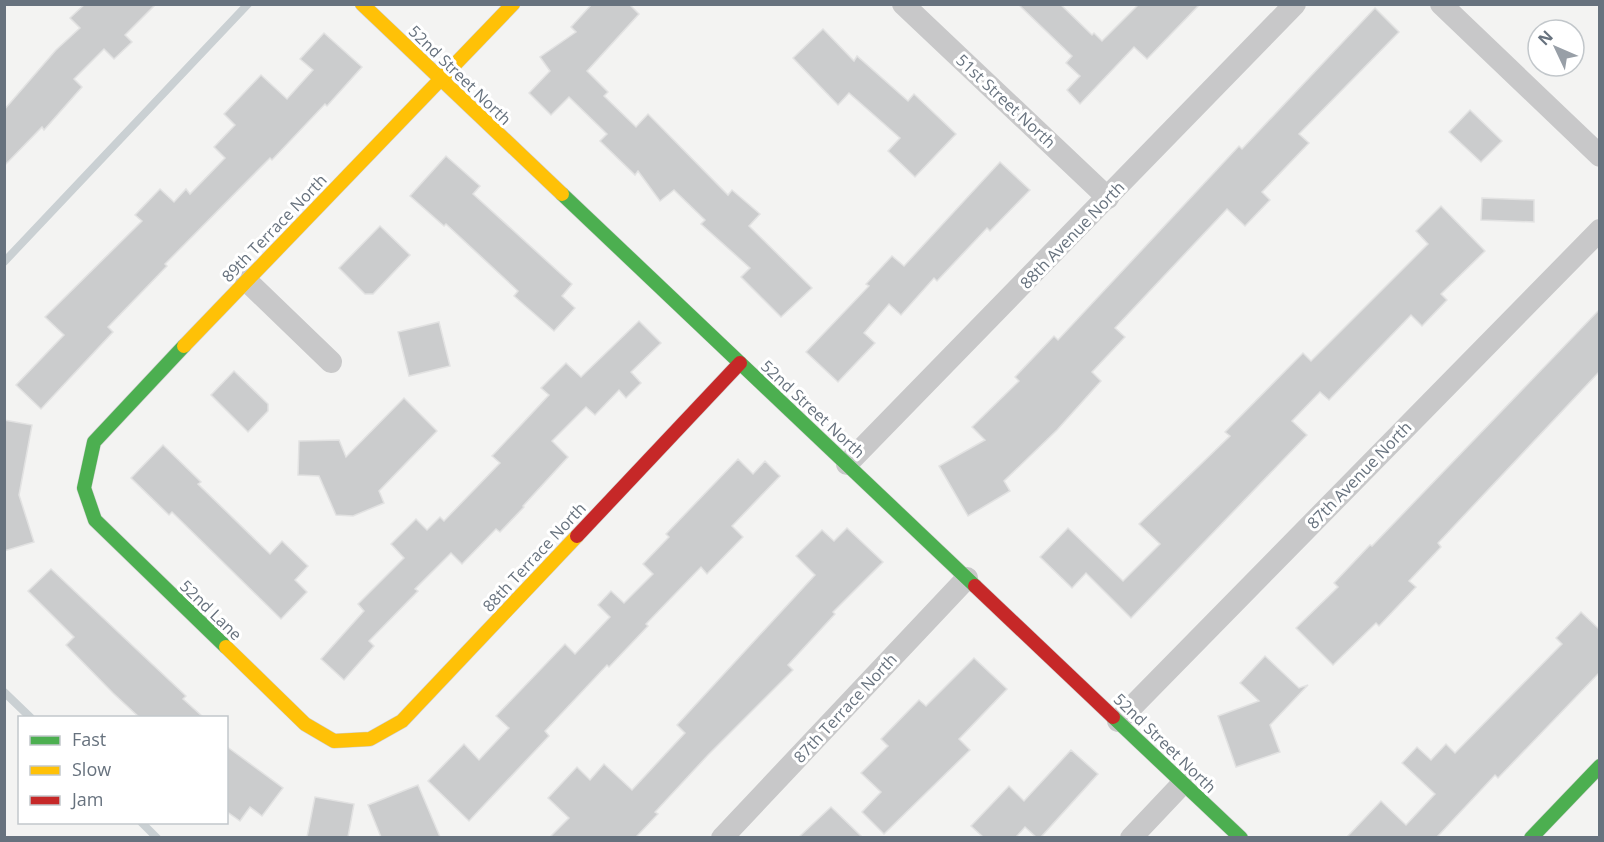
<svg xmlns="http://www.w3.org/2000/svg" width="1604" height="842" viewBox="0 0 1604 842" font-family="'Open Sans',sans-serif">
<style>
.lines{fill:none;stroke-linecap:round;stroke-linejoin:round}
.stream{stroke:#cad0d3;stroke-width:8}
.building{fill:#cbcccd;stroke:#e2e2e2;stroke-width:1.5}
.fast-casing{stroke:#cfcfd0;stroke-width:15}
.slow-casing{stroke:#cfcfd0;stroke-width:15}
.jam-casing{stroke:#cfcfd0;stroke-width:15}
.street{stroke:#c8c8c9;stroke-width:22}
.fast{stroke:#4caf50;stroke-width:14}
.slow{stroke:#ffc107;stroke-width:14}
.jam{stroke:#c62828;stroke-width:14}
.labels{text-anchor:middle;stroke-width:6;stroke-linejoin:round;paint-order:stroke}
.street-label{font-size:16px;fill:#67727e;stroke:#fff}
</style>
<rect width="100%" height="100%" fill="#f3f3f2"/>
<g class="lines">
<g class="stream">
<polyline points="4,262 248,4"/>
<polyline points="4,692 31,718"/>
<polyline points="141,822 157,838"/>
</g>
</g>
<g class="building">
<polygon points="85,4 156,4 125,35 132,42 114,59 104,49 74,79 82,87 44,130 42,127 4,166 4,110 56,50 80,28 70,18"/>
<polygon points="592,4 629,4 639,14 587,71 608,92 604,96 636,127 648,114 728,195 732,190 760,214 749,226 812,288 781,317 741,277 750,268 701,224 705,220 674,190 660,201 638,171 635,175 600,141 607,134 569,97 551,115 529,93 550,71 540,57 576,32 571,27"/>
<polygon points="1018,4 1060,4 1092,35 1094,33 1102,41 1139,4 1200,4 1147,59 1134,47 1080,104 1067,90 1080,76 1066,63 1072,56"/>
<polygon points="1375,8 1399,32 1299,134 1309,143 1262,192 1270,200 1245,226 1227,209 1115,328 1125,337 1092,372 1101,381 1057,430 1004,481 1010,491 968,516 939,466 985,440 972,427 1019,381 1015,377 1054,336 1058,340 1239,146 1242,149"/>
<polygon points="823,29 854,61 857,56 908,101 914,94 956,134 915,177 888,151 900,138 849,93 838,105 793,58"/>
<polygon points="324,33 362,67 327,106 325,104 272,160 270,158 165,264 167,266 108,327 113,332 41,409 16,385 64,335 45,317 142,221 135,215 160,189 174,202 186,189 190,194 225,158 214,147 235,125 224,114 261,75 287,99 313,70 300,59"/>
<polygon points="1470,110 1502,141 1481,162 1449,132"/>
<polygon points="446,156 480,186 473,194 572,284 562,296 575,308 554,331 514,296 518,291 446,224 444,226 410,196"/>
<polygon points="1000,162 1030,190 990,231 987,228 937,281 934,278 901,315 889,304 864,333 875,343 838,382 806,352 869,286 866,284 892,256 904,266"/>
<polygon points="1482,198 1534,200 1534,222 1481,220"/>
<polygon points="1441,206 1485,251 1441,294 1447,300 1422,326 1411,315 1329,400 1320,392 1292,421 1307,435 1131,618 1086,573 1072,588 1040,557 1068,528 1123,581 1160,544 1139,524 1230,436 1225,432 1303,353 1311,361 1428,244 1416,231"/>
<polygon points="380,226 410,255 373,294 365,294 339,268"/>
<polygon points="1599,310 1599,372 1438,543 1441,547 1409,581 1416,587 1379,626 1376,623 1333,665 1296,628 1338,587 1334,583 1370,545 1372,546"/>
<polygon points="639,321 661,343 631,372 641,383 626,398 619,390 595,415 586,407 552,441 568,457 523,506 524,507 500,532 496,529 462,564 451,553 415,589 418,591 369,641 374,646 344,680 321,659 364,611 358,604 404,558 391,544 416,519 427,530 440,517 444,521 500,463 492,456 549,395 541,388 566,363 581,377"/>
<polygon points="439,322 450,366 409,376 398,332"/>
<polygon points="234,371 268,404 268,411 248,432 211,395"/>
<polygon points="404,398 437,431 379,491 384,503 353,516 336,515 319,476 298,475 299,441 339,440 346,457"/>
<polygon points="4,420 32,425 19,495 34,542 4,551"/>
<polygon points="163,445 201,482 198,484 270,554 282,541 308,566 295,580 307,592 281,619 172,512 169,515 131,478"/>
<polygon points="738,459 753,474 765,461 780,476 732,526 743,537 707,574 701,567 646,624 648,626 609,667 607,665 545,731 549,736 469,821 428,781 464,744 479,760 509,728 496,716 565,644 575,654 610,617 598,605 611,591 624,603 653,574 643,564 669,537 666,534"/>
<polygon points="847,528 883,562 833,612 835,614 788,665 793,670 708,755 655,812 658,814 636,837 550,837 569,818 548,798 577,767 590,780 604,764 632,790 685,733 677,725 815,575 796,556 822,530 834,541"/>
<polygon points="51,569 186,696 183,699 203,717 139,717 113,693 66,645 74,637 28,591"/>
<polygon points="1581,612 1599,629 1599,673 1498,778 1495,775 1437,837 1347,837 1381,801 1406,825 1435,794 1402,763 1417,747 1431,760 1446,744 1455,753 1562,644 1556,638"/>
<polygon points="1265,656 1299,688 1308,685 1270,725 1280,752 1236,767 1218,716 1259,701 1240,683"/>
<polygon points="974,658 1007,689 959,739 970,750 884,834 862,812 881,792 861,773 888,746 881,739 919,700 926,706"/>
<polygon points="226,746 283,788 262,816 250,807 240,821 226,811"/>
<polygon points="1071,750 1098,774 1041,837 1036,837 1025,827 1016,837 983,837 971,826 1009,786 1024,801"/>
<polygon points="418,785 440,837 381,837 368,805"/>
<polygon points="315,797 354,804 348,837 307,837"/>
<polygon points="831,807 862,837 799,837"/>
</g>
<g class="lines">
<g class="fast-casing">
<g id="fast">
<polyline points="562,194 975,586"/>
<polyline points="184,346 94,442 84,488 95,520 226,647"/>
<polyline points="1113,717 1241,838"/>
<polyline points="1531,838 1600,766"/>
</g>
</g>
<g class="slow-casing">
<g id="slow">
<polyline points="362,4 562,194"/>
<polyline points="184,346 513,4"/>
<polyline points="226,647 305,724 334,741 370,739 402,721 577,536"/>
</g>
</g>
<g class="jam-casing">
<g id="jam">
<polyline points="577,536 740,363"/>
<polyline points="975,586 1113,717"/>
</g>
</g>
<g class="street">
<polyline points="903,4 1108,198"/>
<polyline points="1441,4 1600,156"/>
<polyline points="246,280 331,362"/>
<polyline points="847,464 1295,4"/>
<polyline points="1118,721 1600,230"/>
<polyline points="722,838 967,578"/>
<polyline points="1131,838 1183,783"/>
</g>
<use href="#fast" class="fast"/>
<use href="#slow" class="slow"/>
<use href="#jam" class="jam"/>
</g>
<g class="labels">
<g class="street-label">
<text transform="translate(460 75) rotate(44)" y="6">52nd Street North</text>
<text transform="translate(1006 101) rotate(43)" y="6">51st Street North</text>
<text transform="translate(274 228) rotate(-46)" y="6">89th Terrace North</text>
<text transform="translate(1072 235) rotate(-46)" y="6">88th Avenue North</text>
<text transform="translate(813 409) rotate(43)" y="6">52nd Street North</text>
<text transform="translate(1359 475) rotate(-46)" y="6">87th Avenue North</text>
<text transform="translate(534 557) rotate(-47)" y="6">88th Terrace North</text>
<text transform="translate(211 610) rotate(44)" y="6">52nd Lane</text>
<text transform="translate(845 708) rotate(-47)" y="6">87th Terrace North</text>
<text transform="translate(1165 743) rotate(44)" y="6">52nd Street North</text>
</g>
</g>
<rect width="1604" height="842" fill="none" stroke="#67727e" stroke-width="12"/>
<rect x="18" y="716" width="210" height="108" fill="#ffffff" stroke="#c2c7cb" stroke-width="1.5"/>
<rect x="30" y="736" width="30" height="9" fill="#4caf50" stroke="#c2c7cb" stroke-width="1.5"/>
<text x="72" y="746" font-size="18" fill="#67727e">Fast</text>
<rect x="30" y="766" width="30" height="9" fill="#ffc107" stroke="#c2c7cb" stroke-width="1.5"/>
<text x="72" y="776" font-size="18" fill="#67727e">Slow</text>
<rect x="30" y="796" width="30" height="9" fill="#c62828" stroke="#c2c7cb" stroke-width="1.5"/>
<text x="72" y="806" font-size="18" fill="#67727e">Jam</text>
<g transform="translate(1556 48) rotate(314)"><circle r="28" fill="#ffffff" stroke="#c2c7cb" stroke-width="1.5"/>
<path d="M0-4.5L10 22L0 15L-10 22Z" fill="#989fa7"/>
<text y="-9" font-size="16" font-weight="bold" text-anchor="middle" fill="#67727e">N</text>
</g>
</svg>
